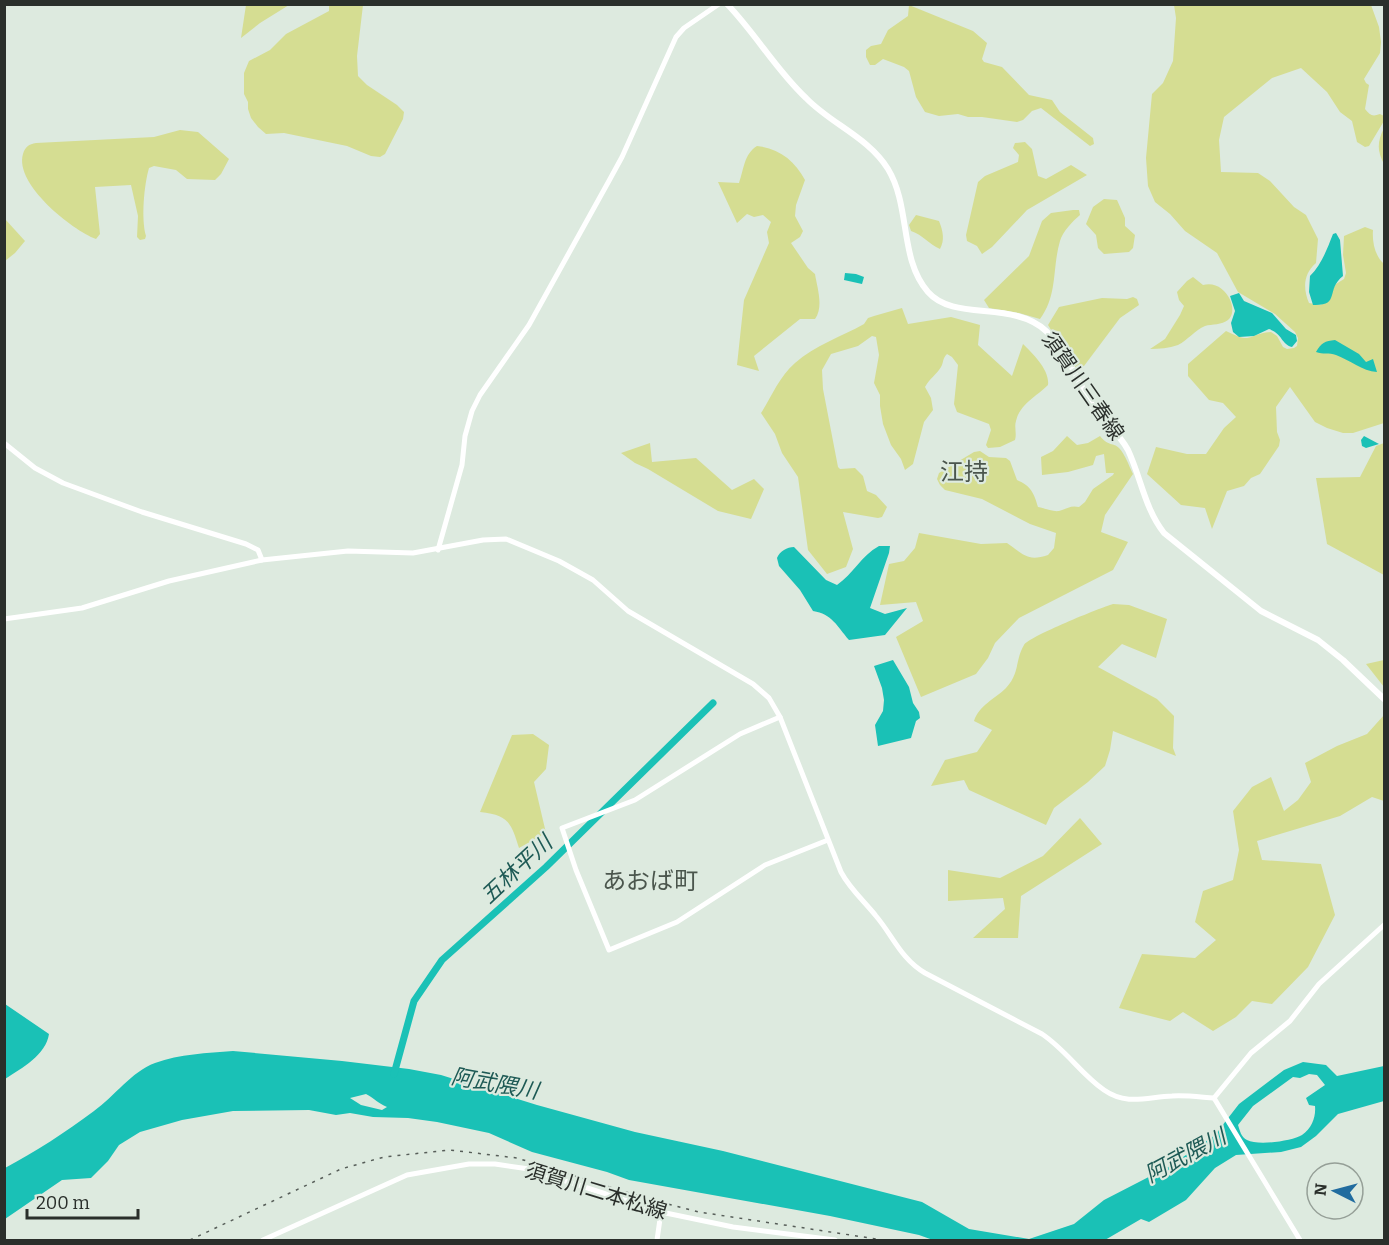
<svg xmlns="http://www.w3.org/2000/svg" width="1389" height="1245" viewBox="0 0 1389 1245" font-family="Bitter,'Noto Sans JP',serif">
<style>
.green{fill:#d5dd92}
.water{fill:#1ac1b6;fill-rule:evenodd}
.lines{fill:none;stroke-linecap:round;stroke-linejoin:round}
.river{stroke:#1ac1b6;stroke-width:7}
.secondary{stroke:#fff;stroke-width:5}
.primary{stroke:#fff;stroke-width:6}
.rail{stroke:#575e59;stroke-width:1.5;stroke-dasharray:3 6;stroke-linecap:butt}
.labels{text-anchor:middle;stroke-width:4.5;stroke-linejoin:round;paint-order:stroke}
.street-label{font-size:21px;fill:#2a2f2b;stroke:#ddeadf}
.water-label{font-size:22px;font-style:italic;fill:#1e5a55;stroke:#ddeadf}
.quarter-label{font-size:24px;fill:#4b564d;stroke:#ddeadf}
</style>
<rect width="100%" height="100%" fill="#ddeadf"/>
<g class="green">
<polygon points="246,5 246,4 289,5 260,23 241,38"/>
<polygon points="329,5 363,5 357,56 358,76 367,85 397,105 404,112 403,119 385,154 380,157 371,156 347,146 284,133 266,134 258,127 251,118 248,109 248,102 244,94 244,73 249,61 270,50 286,34 329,11"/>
<polygon points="909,5 973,31 987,43 982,59 984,62 1002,67 1029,95 1052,100 1060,112 1093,138 1094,144 1090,146 1041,108 1032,111 1023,120 1017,122 982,117 968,117 958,114 939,116 925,112 916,97 909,71 904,67 883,59 875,65 870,65 866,57 866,50 871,46 881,44 888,30 908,16"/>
<path d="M 1174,5 L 1371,5 L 1379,27 L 1381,42 L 1380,53 L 1364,79 L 1366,83 L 1369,85 L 1365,109 C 1370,115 1372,117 1380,114 L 1384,116 L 1384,121 L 1369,146 L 1365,147 L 1357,142 L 1352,121 L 1340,112 L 1327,92 L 1301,68 L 1272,78 L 1224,117 L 1219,140 L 1221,172 L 1258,173 L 1270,181 L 1294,207 L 1306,215 L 1318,239 L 1316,263 C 1303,274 1303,289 1309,303 L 1320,305 L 1327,302 L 1331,292 L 1336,284 L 1344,279 L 1346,273 L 1343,255 L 1344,236 L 1365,227 L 1373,230 C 1372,242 1375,256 1384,264 L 1384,423 L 1353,433 L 1343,433 L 1327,428 L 1315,422 L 1290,387 L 1276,407 L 1277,432 L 1280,440 L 1279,446 L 1260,474 L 1251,478 L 1244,486 L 1227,491 L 1212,529 L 1205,508 L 1181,505 L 1147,474 L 1156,447 L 1187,454 L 1206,454 L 1224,428 L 1236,417 L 1223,403 L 1209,400 L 1188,376 L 1188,364 L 1226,331 C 1254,345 1246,334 1271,332 L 1277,336 L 1283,347 L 1287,349 L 1294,348 L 1297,346 L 1298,338 L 1295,332 L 1275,314 L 1238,292 L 1217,253 L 1185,231 L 1170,214 L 1155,202 L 1148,186 L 1146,158 L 1152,94 L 1163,83 L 1173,61 L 1176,18 Z"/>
<path d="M 1384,128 L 1384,164 C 1377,151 1377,142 1384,128 Z"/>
<path d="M 180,130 L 198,132 L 229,159 L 221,174 L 215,180 L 187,179 L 176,170 L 154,166 L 149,168 C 144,185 141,219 146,236 L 145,239 L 140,240 L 137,237 L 138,216 L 131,185 L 95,187 L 100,234 L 96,239 C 72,230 14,184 23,154 C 25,147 29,144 36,143 L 154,137 Z"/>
<polygon points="1025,142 1032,149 1038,176 1046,179 1071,165 1087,175 1027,210 992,247 982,254 977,246 967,241 966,235 978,182 985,176 1018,162 1019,155 1013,148 1015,143"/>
<path d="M 757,146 C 779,148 795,161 805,180 L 796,205 L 795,216 L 803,231 L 800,237 L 791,243 L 808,268 L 815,274 C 817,287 824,307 815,319 L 800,319 L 754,356 L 759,371 L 737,365 L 744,300 L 769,243 L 767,232 L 771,222 L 763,215 L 754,217 L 747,214 L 737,223 L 718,182 L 739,183 C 744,169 744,154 757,146 Z"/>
<polygon points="1104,199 1117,200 1125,218 1125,226 1135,235 1133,248 1129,252 1104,254 1098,248 1096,235 1086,224 1093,207"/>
<path d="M 1073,210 L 1079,210 L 1080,215 C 1072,222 1063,231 1060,241 C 1052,268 1058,295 1040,319 L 1019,313 L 989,308 L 984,300 L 1029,256 L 1042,221 L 1051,213 Z"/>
<path d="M 916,215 L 939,221 C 943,231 945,240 940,249 C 929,244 923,235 911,231 L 909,225 Z"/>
<polygon points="5,219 25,241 15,253 5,261"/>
<path d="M 1193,277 L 1203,285 C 1226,279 1240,311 1228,320 C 1222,325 1212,324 1205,326 C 1195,330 1188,340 1178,345 C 1169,348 1159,349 1150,349 L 1165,339 L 1180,315 L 1184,306 L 1179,300 L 1177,292 L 1187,281 Z"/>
<polygon points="1133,297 1137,299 1139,305 1120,318 1084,366 1078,369 1074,367 1048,325 1059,307 1102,298 1127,299"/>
<path d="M 902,308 L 908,324 L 951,317 L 980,325 L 978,345 L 1012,376 L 1023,344 C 1033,354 1050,370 1048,385 C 1037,396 1020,404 1016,421 C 1014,427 1017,433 1015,440 L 1000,447 L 988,448 L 986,445 L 991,430 L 989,424 L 957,412 L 954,404 L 958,365 L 952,357 L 947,354 C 942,359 944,362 941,367 C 937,374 929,379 925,387 L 931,398 L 933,410 L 924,422 L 913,464 L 905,470 L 901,459 L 891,445 L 883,424 L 880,406 L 880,395 L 874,383 L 879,355 L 876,337 L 872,336 L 858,346 L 831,354 L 822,370 L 823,389 L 838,467 L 840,469 L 855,468 L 863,476 L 867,491 L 876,495 L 887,507 L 882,517 L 878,518 L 843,512 L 853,549 L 846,567 L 827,574 L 808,550 L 798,477 L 782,453 L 775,434 L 761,413 C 772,396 779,377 795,363 C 815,345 841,337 864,324 L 868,318 L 874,316 Z"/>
<path d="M 1067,436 L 1077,445 L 1088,443 L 1100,436 C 1109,447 1113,442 1119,448 C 1125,454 1129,466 1133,474 L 1105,515 L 1101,532 L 1128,542 L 1113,570 L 1019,618 L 995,643 L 988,658 L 976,674 L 921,697 L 896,637 L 923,621 L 916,602 L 880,605 L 889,564 L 904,561 L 915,548 L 919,533 L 981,544 L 1007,543 C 1023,554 1027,562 1048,555 L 1054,548 L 1056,533 L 1030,524 L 982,499 L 945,490 L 940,485 L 937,479 L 939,473 L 974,452 L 980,451 L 989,457 L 1006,458 L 1010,461 L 1017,480 C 1031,486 1034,493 1038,507 C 1044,508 1053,512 1059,511 C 1067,509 1070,505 1079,507 L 1085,502 L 1093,489 L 1113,475 L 1114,473 L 1106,473 L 1104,454 L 1096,456 L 1093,465 L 1068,472 L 1042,475 L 1041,457 L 1053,451 Z"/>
<polygon points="650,443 652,462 696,458 732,490 754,479 764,489 751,519 718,511 648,469 635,463 621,453"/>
<polygon points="1384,443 1384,527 1383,529 1384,537 1384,575 1327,544 1316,478 1360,477 1376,446"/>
<path d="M 1113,604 L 1129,605 L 1167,619 L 1156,658 L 1122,644 L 1098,667 L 1157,699 L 1174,716 L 1173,748 L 1176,756 L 1113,731 L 1110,750 L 1105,766 L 1088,782 L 1054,808 L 1046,825 L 969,790 L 964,780 L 931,786 L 945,760 L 977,752 L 992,730 L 974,721 C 979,705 995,699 1006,688 C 1020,673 1015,660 1024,645 C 1030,636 1100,608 1113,604 Z"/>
<polygon points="1384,660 1384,687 1366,664"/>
<polygon points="1384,715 1384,801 1372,797 1340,816 1257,841 1262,860 1321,864 1335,915 1308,967 1272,1004 1252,1001 1236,1017 1213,1031 1183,1012 1170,1021 1119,1008 1142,954 1195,958 1216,940 1195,922 1203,891 1233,880 1239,850 1233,811 1252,787 1271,777 1284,811 1298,800 1311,782 1305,763 1337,746 1367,734"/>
<path d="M 533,734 L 549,745 L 546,769 L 534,782 L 546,833 L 519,848 C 511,822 508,815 480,812 L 512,735 Z"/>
<polygon points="1080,818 1102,844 1021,896 1018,938 973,938 1005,909 1003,898 948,901 948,870 1000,878 1043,856"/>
</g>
<g class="water">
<path d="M 1336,233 L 1340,240 L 1343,276 C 1325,290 1341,306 1313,305 L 1309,292 L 1310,276 C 1322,264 1327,249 1333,234 Z"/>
<polygon points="845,273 856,274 864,277 862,284 844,280"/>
<path d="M 1239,293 L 1244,301 L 1272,313 L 1286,329 L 1296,335 L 1297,341 L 1292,347 C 1281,344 1283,334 1269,329 L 1254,336 L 1239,337 L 1233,332 L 1231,323 L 1235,311 L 1230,296 Z"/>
<path d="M 1335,340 L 1359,354 L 1366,362 L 1373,359 L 1377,372 C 1362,371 1350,360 1336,355 C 1329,352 1323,355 1316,352 C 1321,343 1325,341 1335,340 Z"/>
<polygon points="1364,436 1379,444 1366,448 1362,446 1361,440"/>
<path d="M 879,546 L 890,546 L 889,553 L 870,608 L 885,614 L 907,608 L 885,635 L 849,640 C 837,626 832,614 813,611 L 800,590 L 779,566 L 777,558 C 780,551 787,547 794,547 L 826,580 L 837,585 C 853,574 861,556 879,546 Z"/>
<polygon points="893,660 909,687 913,703 919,712 920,718 916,721 911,738 878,746 875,725 883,711 884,700 882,688 874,666"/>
<path d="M 5,1004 L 49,1034 C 46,1055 22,1068 5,1079 Z"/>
<path d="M 233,1051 L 342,1061 L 409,1069 L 441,1075 L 537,1105 L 635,1132 L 723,1151 L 922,1202 L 969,1229 L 1029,1239 L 1074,1224 L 1104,1200 L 1170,1166 L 1215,1135 L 1239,1104 L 1284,1070 L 1303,1062 L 1326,1065 L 1337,1076 L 1384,1066 L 1384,1101 L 1338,1114 L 1316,1136 L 1301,1147 L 1281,1152 L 1236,1155 L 1215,1168 L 1186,1200 L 1149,1222 L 1141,1219 L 1105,1240 L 933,1240 L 919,1235 L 830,1216 L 629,1180 L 607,1172 L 532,1152 L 489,1133 L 437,1122 L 408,1118 L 373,1117 L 350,1113 L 336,1115 L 309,1110 L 233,1111 L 182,1120 L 140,1132 L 119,1145 L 108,1161 L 91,1178 L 62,1180 L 5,1219 L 5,1168 C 35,1152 66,1132 94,1111 C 115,1096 131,1072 155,1063 C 180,1054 207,1053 233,1051 ZM 1309,1074 L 1317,1075 L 1325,1085 L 1306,1098 L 1309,1105 L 1315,1106 C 1316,1117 1312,1128 1302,1135 C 1292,1141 1258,1146 1247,1140 C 1241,1137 1240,1131 1238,1125 L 1253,1106 L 1293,1077 L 1300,1078 ZM 366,1094 C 375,1099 378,1103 387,1107 L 382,1110 L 361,1105 L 350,1098 Z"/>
</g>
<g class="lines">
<polyline class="river" points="394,1074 414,1001 442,960 546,867 713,703"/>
<g class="secondary">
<polyline points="4,443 35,468 63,483 142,512 246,544 258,550 262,560"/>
<polyline points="438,550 462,465 465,436 472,411 480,395 529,325 610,179 622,157 676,37 684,28 719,4"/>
<path d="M 4,619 L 82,608 L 169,581 L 262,560 L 348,551 L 413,553 L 483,540 L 506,539 L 559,561 L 593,580 L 628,611 L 753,684 L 769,698 L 780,717 L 841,872 C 850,889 864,901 876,916 C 893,936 901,959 925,973 L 1042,1034 C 1066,1050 1081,1074 1104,1090 C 1127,1106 1147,1097 1172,1096 C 1185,1095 1200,1097 1214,1098 L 1251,1053 L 1290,1021 L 1319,984 L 1384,925"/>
<polyline points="780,717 740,734 635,800 562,828 576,870 609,950 677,922 765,865 828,840"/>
<polyline points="1214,1098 1300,1240"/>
<polyline points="263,1240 407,1175 469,1164 495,1164 529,1169 661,1212 733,1227 835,1240"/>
<polyline points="657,1240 661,1212"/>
</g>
<path class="primary" d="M 727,4 C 756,34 776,70 806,98 C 831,124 868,137 888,169 C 911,207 899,259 928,292 C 954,322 1013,300 1046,331 C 1068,351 1078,384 1094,408 C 1105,423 1119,433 1128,450 C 1141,478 1145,509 1164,533 L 1261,611 L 1318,640 L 1343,660 L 1384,699"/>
<polyline class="rail" points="190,1240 341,1169 384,1157 450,1150 517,1158 645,1198 699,1212 883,1240"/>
</g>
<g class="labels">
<g class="street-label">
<text transform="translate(1083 386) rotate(55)" y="7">須賀川三春線</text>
<text transform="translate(596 1191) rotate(17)" y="7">須賀川二本松線</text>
</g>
<g class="water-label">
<text transform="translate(516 869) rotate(-43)" y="8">五林平川</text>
<text transform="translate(495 1083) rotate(10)" y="8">阿武隈川</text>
<text transform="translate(1185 1155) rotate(-28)" y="8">阿武隈川</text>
</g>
<g class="quarter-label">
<text x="964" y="480">江持</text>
<text x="650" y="889">あおば町</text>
</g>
</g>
<rect width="1389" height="1245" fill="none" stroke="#2a2f2b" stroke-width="12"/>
<g transform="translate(1335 1191) rotate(276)"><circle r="28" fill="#ddeadf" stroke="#959f97" stroke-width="1.5"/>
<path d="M0-4.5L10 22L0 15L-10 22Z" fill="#216c9f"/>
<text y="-9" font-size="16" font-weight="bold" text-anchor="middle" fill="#2a2f2b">N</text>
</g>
<path d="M27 1209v9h111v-9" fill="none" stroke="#2a2f2b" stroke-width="3"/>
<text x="36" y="1209" font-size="18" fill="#2a2f2b" stroke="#ddeadf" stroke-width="4.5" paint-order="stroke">200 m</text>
</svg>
